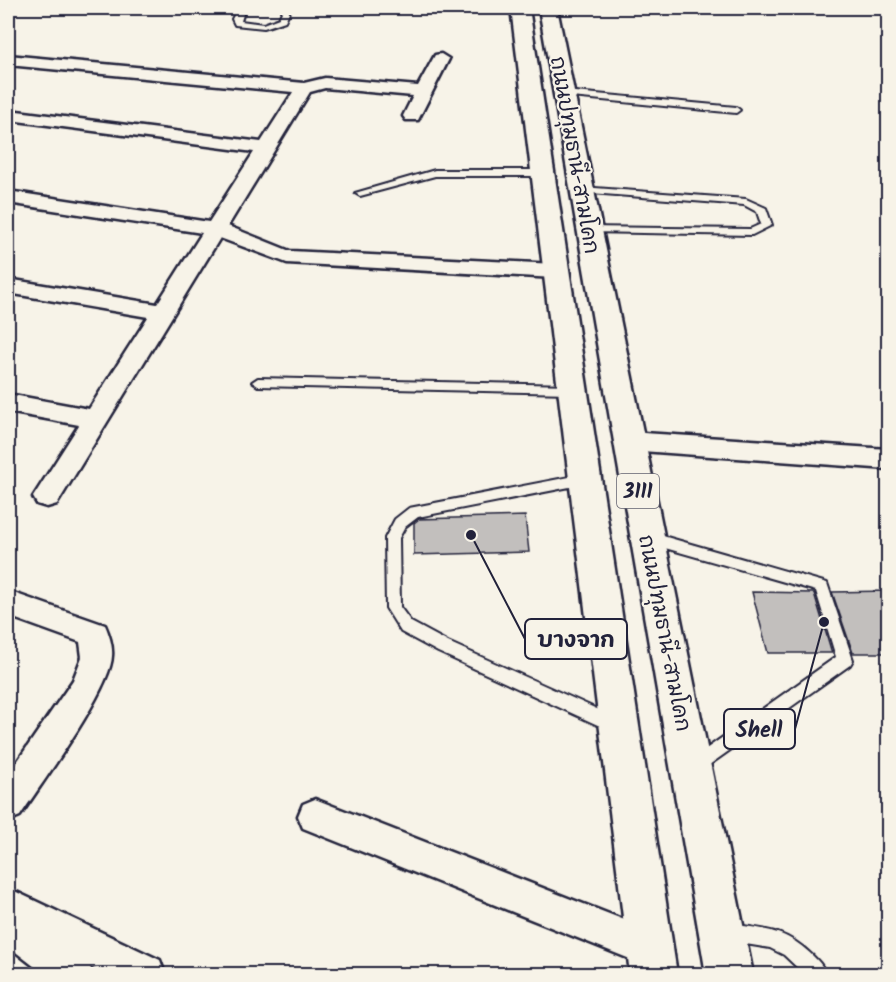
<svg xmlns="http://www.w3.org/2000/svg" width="896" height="982" viewBox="0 0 896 982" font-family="Kalam,'Playpen Sans Thai',sans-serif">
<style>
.building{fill:#c2bfbd;stroke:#22223b;stroke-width:1.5}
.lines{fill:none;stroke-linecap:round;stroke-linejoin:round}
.service-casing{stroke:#22223b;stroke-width:4}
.minor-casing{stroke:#22223b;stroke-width:5}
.primary-casing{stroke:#22223b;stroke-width:5}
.service{fill:#f7f3e8;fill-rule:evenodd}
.minor{fill:#f7f3e8;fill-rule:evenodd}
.primary{fill:#f7f3e8;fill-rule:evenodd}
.labels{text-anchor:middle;stroke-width:4.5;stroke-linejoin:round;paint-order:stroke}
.shield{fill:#f7f3e8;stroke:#62616f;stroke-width:1.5}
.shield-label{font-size:20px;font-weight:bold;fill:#22223b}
.street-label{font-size:21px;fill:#22223b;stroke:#f7f3e8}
.leader{fill:none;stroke:#22223b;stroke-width:2}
.callout-dot{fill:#22223b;stroke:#f7f3e8;stroke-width:2}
.callout{fill:#f7f3e8;stroke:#22223b;stroke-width:2}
.callout-label{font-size:22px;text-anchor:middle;font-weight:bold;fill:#22223b}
</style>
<rect width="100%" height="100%" fill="#f7f3e8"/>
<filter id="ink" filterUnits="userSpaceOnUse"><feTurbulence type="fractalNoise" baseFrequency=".0167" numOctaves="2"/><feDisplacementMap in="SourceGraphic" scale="12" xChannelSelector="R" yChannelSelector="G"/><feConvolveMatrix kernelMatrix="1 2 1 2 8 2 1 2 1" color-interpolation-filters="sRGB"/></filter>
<g filter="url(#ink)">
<g class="building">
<polygon points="525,516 529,552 414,555 414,523 419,519"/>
<polygon points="888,591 888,653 853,653 832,592"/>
<polygon points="752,592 814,593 832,653 768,653"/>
</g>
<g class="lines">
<g class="service-casing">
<g id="service">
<polygon points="238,8 245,8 241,21 263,24 279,18 284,8 291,8 285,21 264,28 235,25 232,19"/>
<polygon points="564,91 736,107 740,110 736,113 561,96 561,92"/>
<polygon points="435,170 544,170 549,173 544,176 435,176 360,196 355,193"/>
<polygon points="581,187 746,199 766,208 772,225 752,235 588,232 584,231 584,227 750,229 761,224 757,212 744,205 578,192 578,188"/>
<polygon points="258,378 572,385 578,389 572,393 258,386 252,382"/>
<polygon points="585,474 590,475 592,479 590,483 418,517 405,527 399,538 400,607 411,622 448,642 619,719 621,724 619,729 613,732 438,652 401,632 386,608 385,538 395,519 409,508"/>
<polygon points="649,532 827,583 853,660 850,665 695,775 689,773 687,767 689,761 836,657 816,591 644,542 642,538 644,534"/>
<path d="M 728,924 C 764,929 786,929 813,956 C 819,962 824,967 826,974 L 804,974 L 784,955 L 770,948 L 721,940 L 719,933 L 721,926 Z"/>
</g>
</g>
<g class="minor-casing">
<g id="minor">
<polygon points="441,54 449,59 418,120 406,120 403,116 413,96 325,88 310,92 228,226 290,251 555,264 563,266 566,271 563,276 555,278 287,263 220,238 57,504 47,507 37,504 33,497 79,425 8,412 8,394 89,409 148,317 8,293 8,279 157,304 202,233 8,203 8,191 209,222 254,152 17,121 8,116 17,111 261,142 293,92 8,65 8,55 304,83 325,78 418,86 435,55"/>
<polygon points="628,432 888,449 888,469 628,450 619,448 615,441 619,434"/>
<path d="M 8,591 L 105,625 C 109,634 113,646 112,656 C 111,689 41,784 20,816 L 8,821 L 8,775 L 73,680 L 82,657 L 80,642 L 8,616 Z"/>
<polygon points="315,799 663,935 669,948 663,961 650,967 303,828 298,816 303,804"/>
<polygon points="8,888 160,960 165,974 106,974 90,967 93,974 44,974 8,946"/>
</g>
</g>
<g class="primary-casing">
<g id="primary">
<polygon points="511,8 529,8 677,974 630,974"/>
<polygon points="539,8 557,8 753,974 706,974"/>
</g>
</g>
<use href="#service" class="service"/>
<use href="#minor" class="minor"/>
<use href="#primary" class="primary"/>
</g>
</g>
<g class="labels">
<rect class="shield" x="617" y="474" width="42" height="34" rx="4.5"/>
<g class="shield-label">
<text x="638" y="498">3111</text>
</g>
<g class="street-label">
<text transform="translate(575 155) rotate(80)" y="7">ถนนปทุมธานี-สามโคก</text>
<text transform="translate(665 633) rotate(79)" y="7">ถนนปทุมธานี-สามโคก</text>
</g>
</g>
<path class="leader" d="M471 535L525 639M824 622L795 729"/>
<g class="callout-dot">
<circle cx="471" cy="535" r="6"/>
<circle cx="824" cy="622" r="6"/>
</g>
<g class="callout">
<rect x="525" y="619" width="102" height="40" rx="6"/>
<rect x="724" y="709" width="71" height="40" rx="6"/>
</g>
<g class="callout-label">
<text x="576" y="647">บางจาก</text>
<text x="759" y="737">Shell</text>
</g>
<rect width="896" height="982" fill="none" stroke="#f7f3e8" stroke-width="30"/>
<rect x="15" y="15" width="866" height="952" fill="none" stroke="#22223b" stroke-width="2" filter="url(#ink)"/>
</svg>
